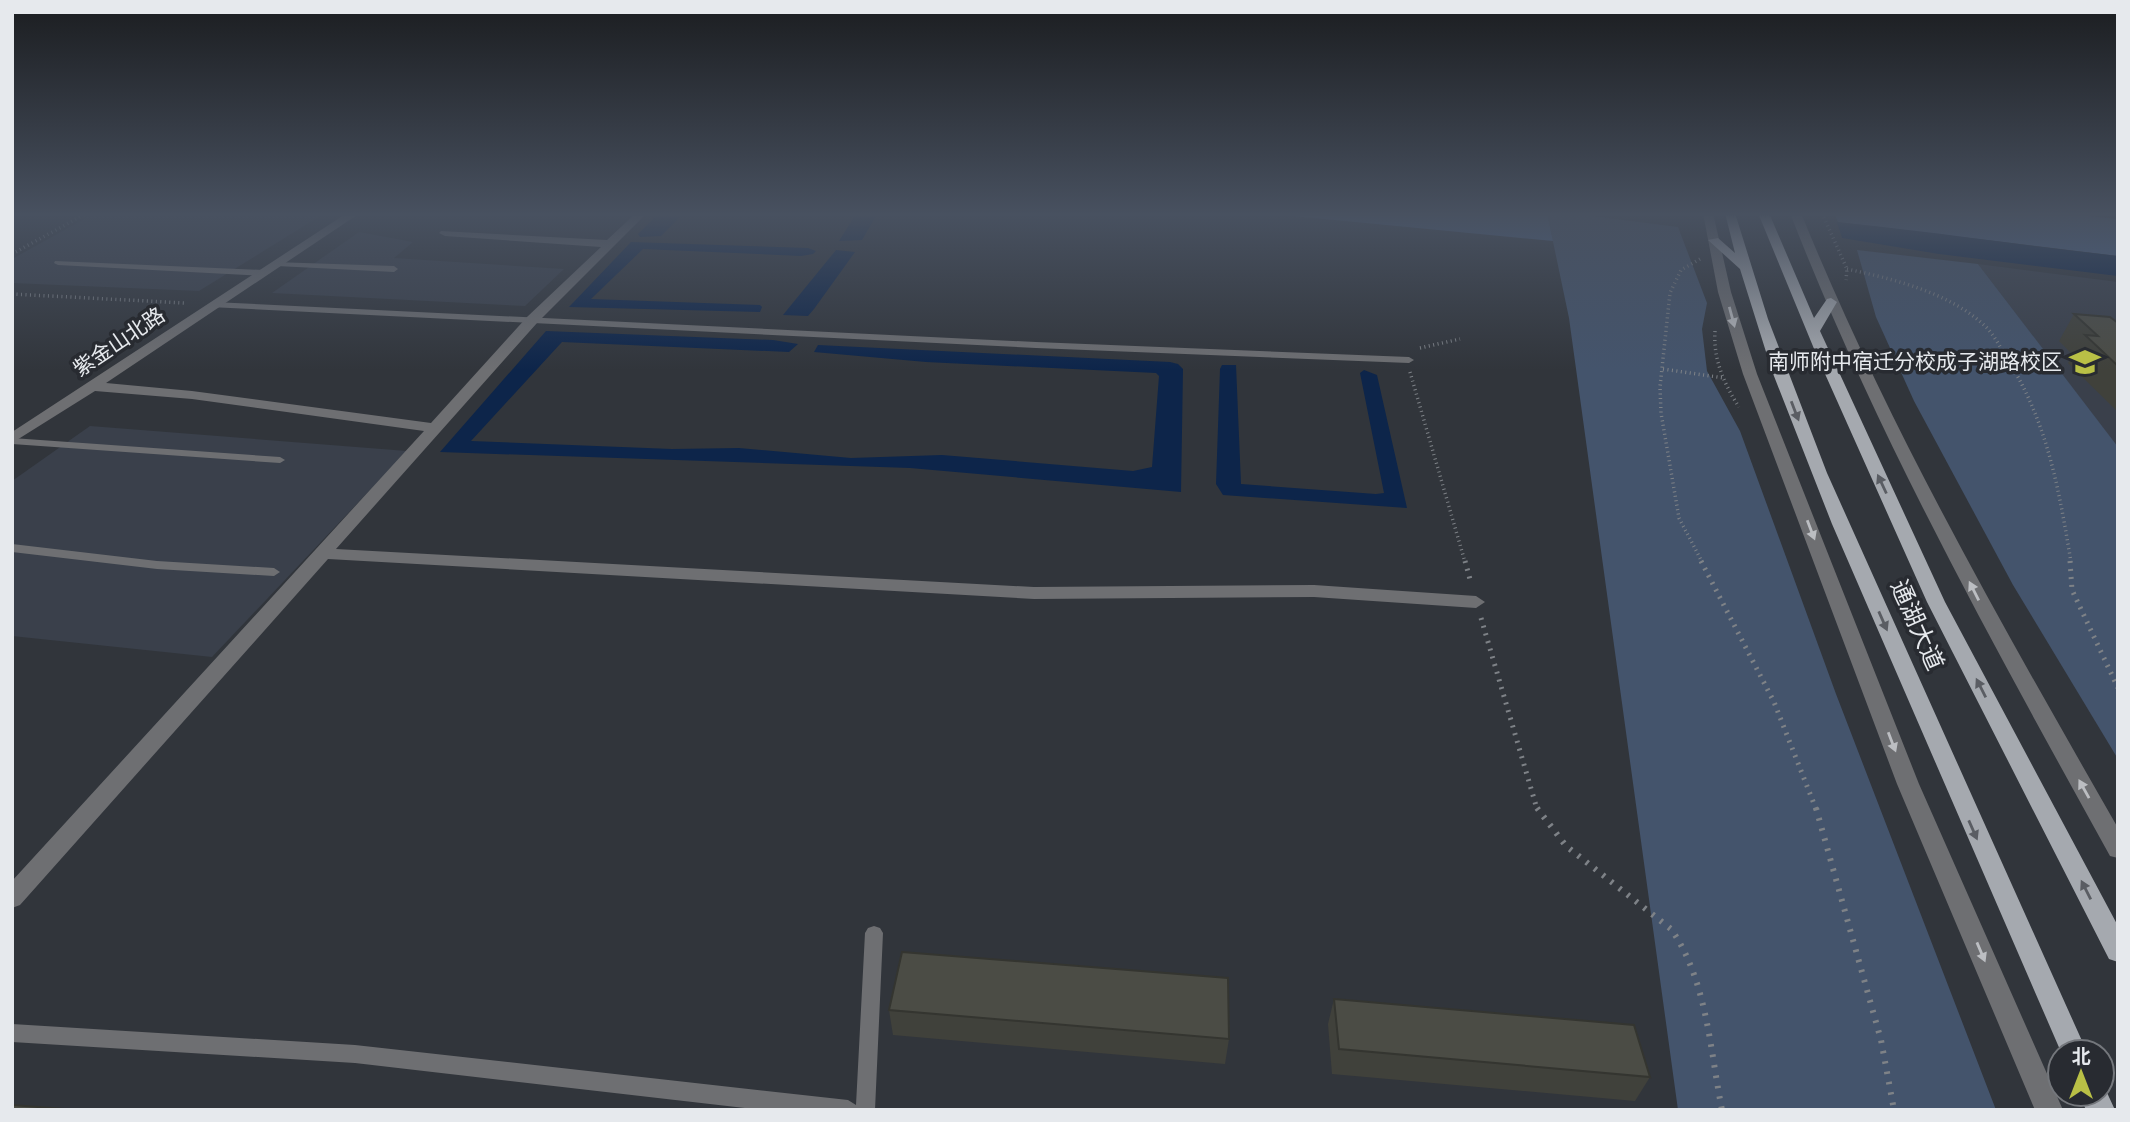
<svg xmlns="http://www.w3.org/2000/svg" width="2130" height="1122" viewBox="0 0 2130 1122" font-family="'IBM Plex Sans','Noto Sans SC',sans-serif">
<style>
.built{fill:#3a404b}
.green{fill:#44546c}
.forest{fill:#4c6791}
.water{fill:#0d254a}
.pier{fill:#31353b}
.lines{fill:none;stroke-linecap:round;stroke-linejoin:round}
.path-far2{stroke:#7e8287;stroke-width:3.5;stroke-dasharray:1 3.5;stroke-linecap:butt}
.path-far1{stroke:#7e8287;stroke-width:5;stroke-dasharray:2 6;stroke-linecap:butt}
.path{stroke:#7e8287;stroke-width:6;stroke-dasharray:2.5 8;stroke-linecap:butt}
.service{fill:#6e6f72;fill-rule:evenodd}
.minor{fill:#6e6f72;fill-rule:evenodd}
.primary{fill:#a5a9af;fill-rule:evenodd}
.wall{fill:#40413b}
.building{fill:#4b4c45;stroke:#343530;stroke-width:2}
.oneway{fill:#bcbec2}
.oneway2{fill:#5a5d63}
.labels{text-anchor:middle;stroke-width:7;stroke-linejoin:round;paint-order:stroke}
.far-street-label{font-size:21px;fill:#e6e9ed;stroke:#282b31}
.far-poi-label{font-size:21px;fill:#e6e9ed;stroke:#282b31;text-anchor:end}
.street-label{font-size:24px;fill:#e6e9ed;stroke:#282b31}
</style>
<rect width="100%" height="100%" fill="#31353b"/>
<g class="built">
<polygon points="95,213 325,213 199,291 12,283 12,259"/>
<polygon points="359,232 413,242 394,258 564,269 525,306 272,293"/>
<polygon points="1978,264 2118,282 2118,447 2114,443"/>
<polygon points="90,426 407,451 212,657 12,636 12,481"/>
</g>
<g class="green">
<polygon points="1547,213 1569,213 1678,227 1707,303 1702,329 1707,371 1740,431 1836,694 1996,1110 1678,1110 1569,318"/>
<polygon points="1857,250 1978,264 2118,447 2118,759 2013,585 1914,401 1876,317"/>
</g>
<g class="forest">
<polygon points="1261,213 1547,213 1553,241"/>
<polygon points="1834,213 2056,213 2118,219 2118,256 1838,222"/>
</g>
<g class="water">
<polygon points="659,213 684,213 661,236 640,237 638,234"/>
<path d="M 1664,213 C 1816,213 1966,239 2118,256 L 2118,276 L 1939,254 L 1794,230 Z"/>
<polygon points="859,214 876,216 862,240 839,241 854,217"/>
<polygon points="631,242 808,248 816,251 813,254 801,256 643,249 591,299 760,305 762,307 760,312 569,307"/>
<polygon points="836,250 855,252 814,309 808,316 783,315"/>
<polygon points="546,331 773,340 798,344 789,352 562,342 471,441 672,449 739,448 851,458 942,455 1133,471 1152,467 1159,376 1156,373 926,362 814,352 818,345 1170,362 1178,364 1183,369 1181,492 910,468 440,452"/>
<polygon points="1222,365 1236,365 1241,484 1376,494 1384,493 1360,373 1364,370 1377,375 1407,508 1223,495 1216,484 1220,369"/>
</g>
<polygon class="pier" points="1685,213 1780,213 1836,219 1843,241 1687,220"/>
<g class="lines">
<g class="path-far2">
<polyline points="1822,213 1847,269 1846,280"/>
<polyline points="12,254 87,213"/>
<polyline points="1700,259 1681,270 1670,293 1660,387 1661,413 1679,518 1702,562"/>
<path d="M 1847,269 C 1893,279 1948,292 1984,325 C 1994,334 2001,349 2008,360 C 2048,424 2059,490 2071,562"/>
<polyline points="12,294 185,303"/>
<path d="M 1715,331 C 1713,359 1724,384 1739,407"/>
<polyline points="1420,348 1460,339"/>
<polyline points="1663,369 1724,378"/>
<polyline points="1410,372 1465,562"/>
</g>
<g class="path-far1">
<polyline points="1465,561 1471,583"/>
<polyline points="1701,561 1774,702 1816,809"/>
<polyline points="2070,561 2072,590 2118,688"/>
<polyline points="1481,618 1537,809"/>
</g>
<g class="path">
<path d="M 1537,808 L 1566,846 L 1671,929 C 1707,980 1710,1050 1722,1110"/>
<polyline points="1816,808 1881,1040 1894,1110"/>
</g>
<g class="service">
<polygon points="55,261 263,270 267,273 263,276 58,265 54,263"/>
<polygon points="274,262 394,266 398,269 394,272 277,266 274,266"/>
<polygon points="213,302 1036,342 1409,357 1414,360 1409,363 1036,348 210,307 209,305"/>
<polygon points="12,438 280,457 285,460 280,463 12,444"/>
<polygon points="12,544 157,561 274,568 280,572 274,576 157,569 12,552"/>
<polygon points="874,926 880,928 883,933 875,1110 762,1110 355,1063 12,1042 12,1024 355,1045 848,1100 856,1105 865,933 868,928"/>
</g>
<g class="minor">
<polygon points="347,213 360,213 106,383 192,391 431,423 527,317 601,247 445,236 439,233 441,231 607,240 636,213 647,213 537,323 336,549 1034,587 1314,585 1476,596 1485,602 1476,608 1314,597 1034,599 328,559 20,905 12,908 12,881 424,431 192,399 95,391 12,443 12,432"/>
<polygon points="1703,213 1713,213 1731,292 1757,374 1919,784 2063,1110 2035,1110 1897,784 1743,374 1718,292"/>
<path d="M 1790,213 L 1801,213 C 1888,427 2003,627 2118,828 L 2118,858 L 2110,856 C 1994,646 1877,437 1790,213 Z"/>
</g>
<g class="primary">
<polygon points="1725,213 1735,213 1768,319 1827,473 2087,1052 2061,1052 1832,524 1772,371 1740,269 1708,240 1718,238 1735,253"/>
<polygon points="1758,213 1769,213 1814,318 1827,299 1831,298 1837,302 1820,331 1945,602 2118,926 2118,962 2109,959 1927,602 1817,356"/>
<polygon points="2103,1084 2115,1110 2086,1110 2079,1094 2102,1094"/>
</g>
</g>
<g class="wall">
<polygon points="2074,314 2118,323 2118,412 2068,363 2073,355 2059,341"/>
<polygon points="1334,999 1650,1077 1635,1101 1332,1074 1328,1024"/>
<polygon points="889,1010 1229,1039 1225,1064 893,1035"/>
</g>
<g class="building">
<polygon points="2074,314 2110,317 2118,323 2118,366 2085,335 2098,336"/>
<polygon points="902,952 1228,978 1229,1039 889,1010"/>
<polygon points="1334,999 1634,1025 1650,1077 1339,1049"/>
<polygon points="12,1105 77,1110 12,1110"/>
</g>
<defs><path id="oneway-solid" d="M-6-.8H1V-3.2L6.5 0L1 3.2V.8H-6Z" transform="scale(1.75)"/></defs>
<g class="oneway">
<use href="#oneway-solid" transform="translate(1732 317) rotate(75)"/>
<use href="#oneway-solid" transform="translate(1811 530) rotate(69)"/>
<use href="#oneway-solid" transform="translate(1974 591) rotate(-117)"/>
<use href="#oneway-solid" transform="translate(1892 742) rotate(69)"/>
<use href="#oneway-solid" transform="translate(2084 789) rotate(-119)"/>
<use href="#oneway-solid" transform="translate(1981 952) rotate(67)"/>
</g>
<g class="oneway2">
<use href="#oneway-solid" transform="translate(1795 411) rotate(69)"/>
<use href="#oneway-solid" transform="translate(1882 484) rotate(-115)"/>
<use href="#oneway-solid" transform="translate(1883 621) rotate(66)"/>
<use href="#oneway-solid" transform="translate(1981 688) rotate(-117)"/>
<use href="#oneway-solid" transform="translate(1973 830) rotate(66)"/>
<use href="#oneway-solid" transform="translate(2086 890) rotate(-117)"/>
</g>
<linearGradient id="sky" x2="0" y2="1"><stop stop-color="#1b1d20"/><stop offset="0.58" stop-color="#485160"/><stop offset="1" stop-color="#485160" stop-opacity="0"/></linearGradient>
<rect width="2130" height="370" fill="url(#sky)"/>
<defs>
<g id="school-bare" transform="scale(2.415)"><path d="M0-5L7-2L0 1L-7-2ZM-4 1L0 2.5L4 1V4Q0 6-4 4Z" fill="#b9c046" stroke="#282b31" stroke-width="2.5" paint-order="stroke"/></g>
</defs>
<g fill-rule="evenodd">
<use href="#school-bare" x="2085" y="362"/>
</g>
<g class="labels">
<g class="far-street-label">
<text transform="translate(119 342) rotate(-34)" y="7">紫金山北路</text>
</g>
<g class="far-poi-label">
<text x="2062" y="369">南师附中宿迁分校成子湖路校区</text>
</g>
<g class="street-label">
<text transform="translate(1917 625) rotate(66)" y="8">通湖大道</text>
</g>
</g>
<rect width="2130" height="1122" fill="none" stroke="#e6e9ed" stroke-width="28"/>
<g transform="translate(2081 1073)"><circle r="33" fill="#282b31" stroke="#74777c" stroke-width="2"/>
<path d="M0-5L12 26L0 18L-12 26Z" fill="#b9c046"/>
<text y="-10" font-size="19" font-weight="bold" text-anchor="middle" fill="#e6e9ed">北</text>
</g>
</svg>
